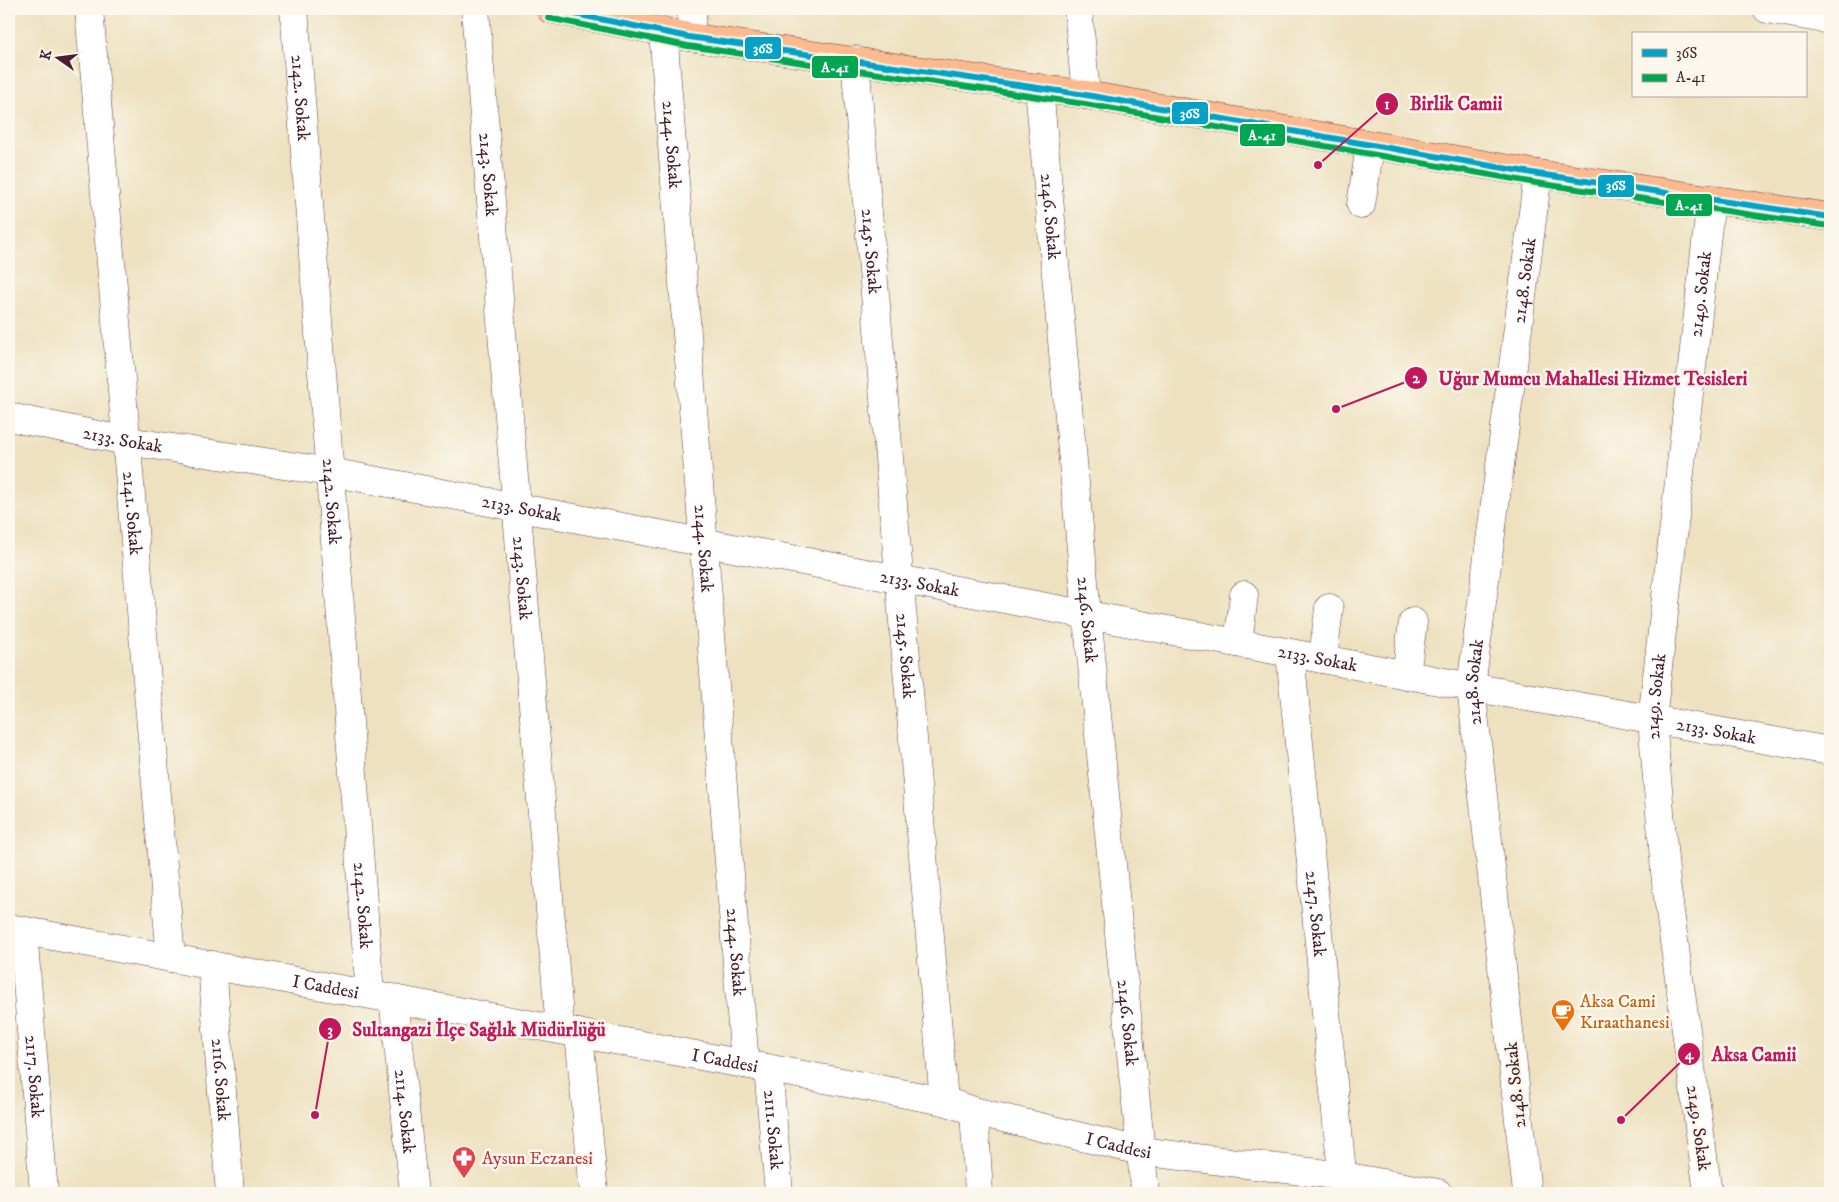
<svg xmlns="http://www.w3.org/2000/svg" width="1839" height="1202" viewBox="0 0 1839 1202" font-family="'IM FELL DW Pica',serif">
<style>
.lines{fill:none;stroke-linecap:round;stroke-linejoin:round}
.minor-casing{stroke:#623c41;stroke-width:29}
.major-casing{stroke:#623c41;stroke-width:29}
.minor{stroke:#fff;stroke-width:28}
.major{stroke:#fcba8e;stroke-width:28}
.bus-1-casing{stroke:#fbf7ec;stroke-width:10}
.bus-2-casing{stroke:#fbf7ec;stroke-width:10}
.bus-1{stroke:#04a2c6;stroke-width:6}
.bus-2{stroke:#00a651;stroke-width:6}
.labels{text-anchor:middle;stroke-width:5;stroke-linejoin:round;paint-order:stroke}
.street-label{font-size:18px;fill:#4a1f2b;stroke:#fbf7ec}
.food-label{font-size:18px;fill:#c56008;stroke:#fbf7ec;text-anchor:start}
.health-label{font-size:18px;fill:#be3a42;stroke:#fbf7ec;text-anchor:start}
.leader{fill:none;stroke:#c2185b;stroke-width:2}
.callout-dot{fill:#c2185b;stroke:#fbf7ec;stroke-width:2}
.mark-label{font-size:15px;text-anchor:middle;font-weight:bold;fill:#fff}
.callout-label{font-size:19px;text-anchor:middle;font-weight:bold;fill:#c2185b;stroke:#fbf7ec;stroke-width:5;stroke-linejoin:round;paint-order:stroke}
.line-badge{stroke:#fbf7ec;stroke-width:2}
.badge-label{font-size:14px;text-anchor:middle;font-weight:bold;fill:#fff}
</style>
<rect width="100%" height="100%" fill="#fbf7ec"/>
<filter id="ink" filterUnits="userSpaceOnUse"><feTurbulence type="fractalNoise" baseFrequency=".02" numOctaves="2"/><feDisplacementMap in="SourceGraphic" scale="10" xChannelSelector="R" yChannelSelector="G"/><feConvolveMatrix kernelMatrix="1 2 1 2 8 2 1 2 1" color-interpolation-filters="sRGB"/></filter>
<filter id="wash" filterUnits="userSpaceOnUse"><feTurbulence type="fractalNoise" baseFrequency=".0096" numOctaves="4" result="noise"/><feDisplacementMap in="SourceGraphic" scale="20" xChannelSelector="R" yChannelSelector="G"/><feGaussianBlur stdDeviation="1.12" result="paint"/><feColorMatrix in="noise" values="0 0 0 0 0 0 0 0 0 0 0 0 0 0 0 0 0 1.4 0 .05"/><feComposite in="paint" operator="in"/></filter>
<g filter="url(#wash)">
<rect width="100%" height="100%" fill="#ede1c0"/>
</g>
<g filter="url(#ink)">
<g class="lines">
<g class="minor-casing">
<g id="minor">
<path id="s1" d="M 89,9 L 171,958"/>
<path id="s2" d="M 294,9 L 370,994"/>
<path id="s3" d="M 475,9 L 560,1029"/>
<polyline points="1078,9 1086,95"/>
<polyline points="1767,9 1830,20"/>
<path id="s4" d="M 663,31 L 745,1064"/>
<polyline points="689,37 693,9"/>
<path id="s5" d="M 855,60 L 944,1101"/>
<path id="s6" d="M 1039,88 L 1087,615 L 1145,1193"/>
<polyline points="1361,205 1370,146"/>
<path id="s7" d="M 9,417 L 127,441 L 330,472 L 1471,687 L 1830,751"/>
<polyline points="1238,643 1244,595"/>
<path id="s8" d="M 1290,653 L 1344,1192"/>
<polyline points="1323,659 1329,608"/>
<polyline points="1406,675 1413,622"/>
<path id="s9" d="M 9,928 L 944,1101 L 974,1111 L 1140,1151 L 1343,1176 L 1438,1193"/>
<path id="s10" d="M 23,931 L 44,1193"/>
<path id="s11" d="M 212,965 L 230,1193"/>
<path id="s12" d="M 393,998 L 414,1193"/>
<polyline points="579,1033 594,1193"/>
<path id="s13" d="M 768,1068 L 779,1193"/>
<polyline points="974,1111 979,1193"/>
<path id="s14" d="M 1527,1193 L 1471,687 L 1538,174"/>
<path id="s15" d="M 1708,1193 L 1666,882 L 1652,720 L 1711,199"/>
</g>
</g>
<g class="major-casing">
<polyline id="major" points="550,9 689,37 1086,95 1538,174 1830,217"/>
</g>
<use href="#minor" class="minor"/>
<use href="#major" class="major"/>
<g class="bus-1-casing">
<polyline id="bus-1" points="550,9 689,37 1086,95 1538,174 1830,217"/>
</g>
<g class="bus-2-casing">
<polyline id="bus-2" points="548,18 688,46 1085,104 1536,183 1829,226"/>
</g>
<use href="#bus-1" class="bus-1"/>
<use href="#bus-2" class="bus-2"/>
</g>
</g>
<defs>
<g id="cafe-pin" transform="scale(1.25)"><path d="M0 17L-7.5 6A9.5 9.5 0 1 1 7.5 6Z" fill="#e8710a" stroke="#fbf7ec"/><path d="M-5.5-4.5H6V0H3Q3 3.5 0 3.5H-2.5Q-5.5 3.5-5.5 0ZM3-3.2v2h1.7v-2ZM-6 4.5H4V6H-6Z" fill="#fff"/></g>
<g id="pharmacy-pin" transform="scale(1.25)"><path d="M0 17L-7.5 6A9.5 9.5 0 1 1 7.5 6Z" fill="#e0444e" stroke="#fbf7ec"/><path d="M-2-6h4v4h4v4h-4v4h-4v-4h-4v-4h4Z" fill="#fff"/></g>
</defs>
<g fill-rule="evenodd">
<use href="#cafe-pin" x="1563" y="1011"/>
<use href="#pharmacy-pin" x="464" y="1158"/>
</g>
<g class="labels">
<g class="street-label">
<text dy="6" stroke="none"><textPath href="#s2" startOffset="89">2142. Sokak</textPath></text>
<text dy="6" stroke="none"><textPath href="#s4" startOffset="114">2144. Sokak</textPath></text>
<text dy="6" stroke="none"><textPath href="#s3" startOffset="166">2143. Sokak</textPath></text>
<text dy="6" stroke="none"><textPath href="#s6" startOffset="129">2146. Sokak</textPath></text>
<text dy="6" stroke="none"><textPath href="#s5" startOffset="192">2145. Sokak</textPath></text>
<text dy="6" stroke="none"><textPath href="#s14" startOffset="919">2148. Sokak</textPath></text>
<text dy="6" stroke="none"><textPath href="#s15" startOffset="905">2149. Sokak</textPath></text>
<text dy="6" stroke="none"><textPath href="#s7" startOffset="116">2133. Sokak</textPath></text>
<text dy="6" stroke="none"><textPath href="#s2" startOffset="494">2142. Sokak</textPath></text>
<text dy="6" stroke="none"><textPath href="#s7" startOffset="521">2133. Sokak</textPath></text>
<text dy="6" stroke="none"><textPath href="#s1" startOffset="506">2141. Sokak</textPath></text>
<text dy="6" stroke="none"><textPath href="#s4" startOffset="519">2144. Sokak</textPath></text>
<text dy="6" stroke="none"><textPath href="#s3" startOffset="571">2143. Sokak</textPath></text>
<text dy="6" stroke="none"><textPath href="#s7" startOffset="926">2133. Sokak</textPath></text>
<text dy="6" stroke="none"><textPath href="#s6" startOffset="534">2146. Sokak</textPath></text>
<text dy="6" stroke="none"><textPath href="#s5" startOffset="598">2145. Sokak</textPath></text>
<text dy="6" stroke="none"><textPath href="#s7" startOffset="1331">2133. Sokak</textPath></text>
<text dy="6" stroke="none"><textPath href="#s14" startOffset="514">2148. Sokak</textPath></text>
<text dy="6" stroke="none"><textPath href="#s15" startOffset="500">2149. Sokak</textPath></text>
<text dy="6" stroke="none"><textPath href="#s7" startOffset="1736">2133. Sokak</textPath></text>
<text dy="6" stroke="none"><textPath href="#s2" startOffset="899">2142. Sokak</textPath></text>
<text dy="6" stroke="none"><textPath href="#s8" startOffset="262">2147. Sokak</textPath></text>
<text dy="6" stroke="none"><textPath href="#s4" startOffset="924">2144. Sokak</textPath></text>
<text dy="6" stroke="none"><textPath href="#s9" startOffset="322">I Caddesi</textPath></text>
<text dy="6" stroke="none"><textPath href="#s6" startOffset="939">2146. Sokak</textPath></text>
<text dy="6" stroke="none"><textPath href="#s9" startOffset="728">I Caddesi</textPath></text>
<text dy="6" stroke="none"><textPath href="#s10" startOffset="146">2117. Sokak</textPath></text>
<text dy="6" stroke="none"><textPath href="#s11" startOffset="115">2116. Sokak</textPath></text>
<text transform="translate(1515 1085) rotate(-96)" y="6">2148. Sokak</text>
<text dy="6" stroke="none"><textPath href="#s12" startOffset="114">2114. Sokak</textPath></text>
<text transform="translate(1699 1128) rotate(82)" y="6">2149. Sokak</text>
<text dy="6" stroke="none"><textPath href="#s13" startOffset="62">2111. Sokak</textPath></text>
<text dy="6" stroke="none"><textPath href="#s9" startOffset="1131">I Caddesi</textPath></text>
</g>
<g class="food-label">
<text x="1580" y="1007">Aksa Cami<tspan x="1580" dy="21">Kıraathanesi</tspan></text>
</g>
<g class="health-label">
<text x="482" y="1164">Aysun Eczanesi</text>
</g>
</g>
<path class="leader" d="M1318 165L1387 104M1336 409L1416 378M315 1115L330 1029M1621 1120L1689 1054"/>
<g class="callout-dot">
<circle cx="1318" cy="165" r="5"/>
<circle cx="1336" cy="409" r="5"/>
<circle cx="315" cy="1115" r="5"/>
<circle cx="1621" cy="1120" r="5"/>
<circle cx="1387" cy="104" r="12"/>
<circle cx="1416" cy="378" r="12"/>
<circle cx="330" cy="1029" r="12"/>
<circle cx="1689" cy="1054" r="12"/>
</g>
<g class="mark-label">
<text x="1387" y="109">1</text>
<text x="1416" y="383">2</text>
<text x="330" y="1035">3</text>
<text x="1689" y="1059">4</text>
</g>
<g class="callout-label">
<text x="1456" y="110">Birlik Camii</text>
<text x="1593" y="385">Uğur Mumcu Mahallesi Hizmet Tesisleri</text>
<text x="479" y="1036">Sultangazi İlçe Sağlık Müdürlüğü</text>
<text x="1754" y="1061">Aksa Camii</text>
</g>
<g class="line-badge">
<rect x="744" y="36" width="38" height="24" rx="5" fill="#04a2c6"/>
<rect x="811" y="55" width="48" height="24" rx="5" fill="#00a651"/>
<rect x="1171" y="101" width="38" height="24" rx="5" fill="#04a2c6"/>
<rect x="1239" y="123" width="47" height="24" rx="5" fill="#00a651"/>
<rect x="1597" y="174" width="38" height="24" rx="5" fill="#04a2c6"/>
<rect x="1665" y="193" width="48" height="24" rx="5" fill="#00a651"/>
</g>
<g class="badge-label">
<text x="763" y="53">36S</text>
<text x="835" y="72">A-41</text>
<text x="1190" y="118">36S</text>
<text x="1262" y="140">A-41</text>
<text x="1616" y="190">36S</text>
<text x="1689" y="210">A-41</text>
</g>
<rect width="1839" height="1202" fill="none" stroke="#fbf7ec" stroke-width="30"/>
<rect x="1632" y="32" width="175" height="65" fill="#fbf7ec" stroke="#b4a19f"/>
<rect x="1642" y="49" width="25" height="8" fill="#04a2c6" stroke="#b4a19f"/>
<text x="1676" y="58" font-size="15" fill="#4a1f2b">36S</text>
<rect x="1642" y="74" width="25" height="8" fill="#00a651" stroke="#b4a19f"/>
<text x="1676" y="82" font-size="15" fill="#4a1f2b">A-41</text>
<g transform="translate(58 58) rotate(284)" stroke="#fbf7ec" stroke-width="4" paint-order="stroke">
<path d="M0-4L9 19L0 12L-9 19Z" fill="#4a1f2b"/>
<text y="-8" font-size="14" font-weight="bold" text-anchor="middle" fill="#4a1f2b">K</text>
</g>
</svg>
